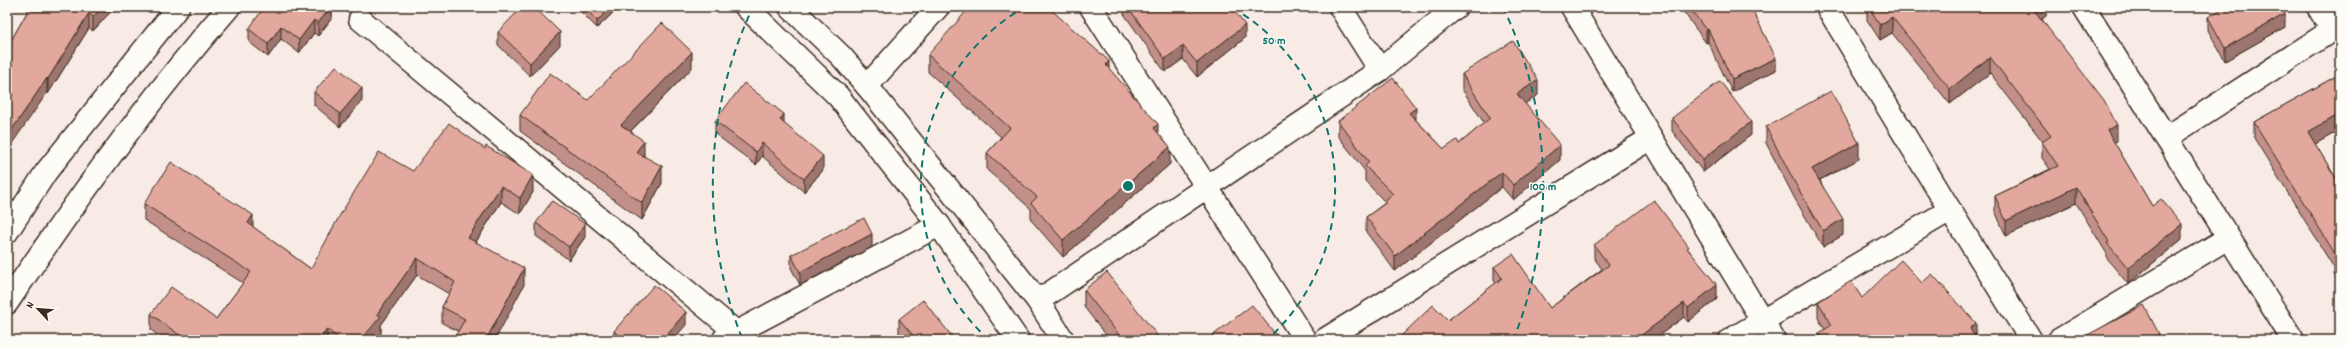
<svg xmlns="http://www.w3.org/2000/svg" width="2347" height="347" viewBox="0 0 2347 347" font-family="Dekko,sans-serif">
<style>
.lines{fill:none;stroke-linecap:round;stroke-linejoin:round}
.minor-casing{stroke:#3b2a1e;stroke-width:25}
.secondary-casing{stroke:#3b2a1e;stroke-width:25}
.trunk-casing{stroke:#3b2a1e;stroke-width:25}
.minor{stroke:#fdfcf7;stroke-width:22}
.secondary{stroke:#fdfcf7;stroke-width:22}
.trunk{stroke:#fdfcf7;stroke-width:22}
.wall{fill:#c29088;stroke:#3b2a1e}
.shaded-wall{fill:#9e766f;stroke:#3b2a1e}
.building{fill:#e2a89e;stroke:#3b2a1e}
.ring{fill:none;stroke:#0f766e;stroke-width:2;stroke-dasharray:7 5}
.centre{fill:#0f766e;stroke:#fdfcf7;stroke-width:2}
.ring-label{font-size:12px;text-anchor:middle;font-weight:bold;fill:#0f766e;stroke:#fdfcf7;stroke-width:3;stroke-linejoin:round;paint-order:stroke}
</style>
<rect width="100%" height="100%" fill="#f8ebe5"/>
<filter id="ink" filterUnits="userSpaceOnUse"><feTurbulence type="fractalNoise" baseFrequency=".025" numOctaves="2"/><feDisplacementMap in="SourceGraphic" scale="8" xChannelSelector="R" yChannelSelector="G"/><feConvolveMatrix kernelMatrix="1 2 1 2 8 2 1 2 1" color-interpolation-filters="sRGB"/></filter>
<g filter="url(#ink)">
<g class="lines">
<g class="minor-casing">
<g id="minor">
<polyline points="1091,7 1305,340"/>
<polyline points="1340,7 1380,70"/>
<polyline points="1572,7 1774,340"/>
<polyline points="1827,7 1950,210 2031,340"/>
<polyline points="2084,7 2293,340"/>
<polyline points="2318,7 2332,30"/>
<polyline points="360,19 736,332"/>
<polyline points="867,86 938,7"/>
<polyline points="2166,138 2340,25"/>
<polyline points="1038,301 1380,70 1456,7"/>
<polyline points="724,339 939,225"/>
<polyline points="1324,340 1651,138"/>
<polyline points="1730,340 1950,210"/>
<polyline points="2059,340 2228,238"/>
</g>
</g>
<g class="secondary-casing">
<g id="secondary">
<polyline points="746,7 838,96 939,225 1018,340"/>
<polyline points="790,7 841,56 867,86 1038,301 1063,340"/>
</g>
</g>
<g class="trunk-casing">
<g id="trunk">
<polyline points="7,232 46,172 178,7"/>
<path d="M 7,303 C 76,200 148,100 229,7"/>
</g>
</g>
<use href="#minor" class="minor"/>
<use href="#secondary" class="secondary"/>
<use href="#trunk" class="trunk"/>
</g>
<g class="wall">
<polygon points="30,7 115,7 93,31 89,28 48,94 8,46"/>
<polygon points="332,7 332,18 318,36 314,33 299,53 281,39 268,57 249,42 249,29"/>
<polygon points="582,7 618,7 618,8 597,28 582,13"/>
<polygon points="1124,7 1231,7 1245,38 1197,77 1183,59 1165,72 1124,14"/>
<polygon points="1586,7 1600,7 1590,13"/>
<polygon points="1680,7 1751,7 1776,70 1732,92 1708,42 1706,43"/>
<polygon points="1867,7 2046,7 2046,16 2042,19 2117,141 2114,142 2152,206 2182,239 2128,284 2107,259 2107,254 2076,203 2006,236 1995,211 1995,196 2050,169 2042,158 2042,142 2043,142 1990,73 1950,104 1892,33 1880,40 1867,20"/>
<polygon points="2208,17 2285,27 2225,61 2208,30"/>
<polygon points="498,32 560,45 530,76 498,45"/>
<polygon points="928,55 1109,69 1158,133 1170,164 1063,257 1031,220 1031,209 987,170 987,153 1001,137 928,72"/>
<polygon points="692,68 631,131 644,156 662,183 642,220 520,131 520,115 588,100"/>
<polygon points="1462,74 1538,95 1525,103 1560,160 1513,200 1502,187 1395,271 1366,232 1366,217 1385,203 1385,202 1365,181 1365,171 1338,136 1338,121 1416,120 1444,149 1459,144 1484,123 1462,89"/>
<polygon points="2340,74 2340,130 2315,144 2340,185 2340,284 2334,274 2334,268 2254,138 2254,122"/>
<polygon points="314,92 362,101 340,127 314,105"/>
<polygon points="1672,118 1751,135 1703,172 1672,131"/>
<polygon points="715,121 784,123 823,170 804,192 762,156 756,165 715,134"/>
<polygon points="1766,127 1859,159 1820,180 1843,235 1823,247 1795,199 1766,143"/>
<polygon points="413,171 533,192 520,214 501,202 476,242 524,285 458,331 442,323 442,307 449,294 417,275 381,325 381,333 375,340 164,340 151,330 151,314 216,319 243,283 144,220 144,204 253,227 311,269"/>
<polygon points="536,223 585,237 569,260 536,236"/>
<polygon points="1594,245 1689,250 1717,299 1688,322 1684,317 1653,340 1398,340 1398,339 1448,320 1496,283 1494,281 1494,267 1550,308 1602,269 1594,258"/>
<polygon points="872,247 800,285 791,268 791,255"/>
<polygon points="1922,283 1977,340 1819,340 1819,333 1825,330 1818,318 1818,302 1862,298"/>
<polygon points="1084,290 1161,340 1110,340 1084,307"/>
<polygon points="899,319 955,340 903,340 899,336"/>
<polygon points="686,325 614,338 614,331"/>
</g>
<g class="shaded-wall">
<polygon points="102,7 115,7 93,31 93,17"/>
<polygon points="331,7 332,7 332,18 318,36 318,23"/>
<polygon points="611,7 618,7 618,8 597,28 597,21"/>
<polygon points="1590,7 1600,7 1590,13"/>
<polygon points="2038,7 2046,7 2046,16 2034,25 2034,10"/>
<polygon points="89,13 89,28 48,94 48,79"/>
<polygon points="2285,14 2285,27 2225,61 2225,48"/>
<polygon points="1892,17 1892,33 1880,40 1880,25"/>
<polygon points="314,20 314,33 299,53 299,40"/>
<polygon points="1245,25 1245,38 1197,77 1197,63"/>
<polygon points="281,26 281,39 268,57 268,44"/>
<polygon points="1708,29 1708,42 1706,43 1706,30"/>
<polygon points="560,32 560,45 530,76 530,63"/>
<polygon points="1183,46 1183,59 1165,72 1165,59"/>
<polygon points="692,52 692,68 621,141 621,125"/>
<polygon points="1990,57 1990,73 1950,104 1950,89"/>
<polygon points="1776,58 1776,70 1732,92 1732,79"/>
<polygon points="1109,61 1109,78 1106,65"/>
<polygon points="47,78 47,93 7,151 7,137"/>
<polygon points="1538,80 1538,95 1517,109 1517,94"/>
<polygon points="362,88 362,101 340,127 340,114"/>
<polygon points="1416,108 1416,123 1409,113"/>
<polygon points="784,114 784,127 780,120"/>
<polygon points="2340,114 2340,130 2308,148 2308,132"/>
<polygon points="1751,122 1751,135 1703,172 1703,159"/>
<polygon points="1158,124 1158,142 1154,128"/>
<polygon points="2117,125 2117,141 2107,146 2107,130"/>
<polygon points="644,141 644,157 636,152"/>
<polygon points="762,143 762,156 756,165 756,152"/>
<polygon points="1859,143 1859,159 1812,184 1812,169"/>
<polygon points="1560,145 1560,160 1513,200 1513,185"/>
<polygon points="1170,147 1170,164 1063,257 1063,240"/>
<polygon points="823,156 823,170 804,192 804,179"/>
<polygon points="662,166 662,183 642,220 642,203"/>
<polygon points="1502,172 1502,187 1395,271 1395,256"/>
<polygon points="533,175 533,192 520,214 520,198"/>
<polygon points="501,186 501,202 468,254 468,238"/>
<polygon points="2076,187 2076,203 2006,236 2006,221"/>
<polygon points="253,215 253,231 248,223"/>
<polygon points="1843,219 1843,235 1823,247 1823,231"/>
<polygon points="585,224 585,237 569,260 569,247"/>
<polygon points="2182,224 2182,239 2128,284 2128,268"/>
<polygon points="872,234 872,247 800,285 800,272"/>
<polygon points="417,258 417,275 381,325 381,333 375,340 361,340 377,314"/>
<polygon points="524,268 524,285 495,340 486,340"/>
<polygon points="1717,285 1717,299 1688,322 1688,308"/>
<polygon points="1684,303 1684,317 1653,340 1635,340"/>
<polygon points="686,312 686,325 673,340 662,340"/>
<polygon points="1976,323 1976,340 1970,329"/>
<polygon points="327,329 327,340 319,340"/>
<polygon points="2159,334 2159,340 2147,340"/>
</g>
<g class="building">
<polygon points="30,7 102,7 93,17 89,13 48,79 47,78 7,137 7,46 8,46"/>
<polygon points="264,7 331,7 318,23 314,20 299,40 281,26 268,44 249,29"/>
<polygon points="522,7 534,7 560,32 530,63 498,32"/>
<polygon points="584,7 611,7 597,21"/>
<polygon points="970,7 1048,7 1109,61 1106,65 1158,124 1154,128 1170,147 1063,240 1031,203 1037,197 987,153 1010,128 928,55"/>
<polygon points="1128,7 1231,7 1245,25 1197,63 1183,46 1165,59"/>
<polygon points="1689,7 1751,7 1776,58 1732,79 1708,29 1706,30"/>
<polygon points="1869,7 2038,7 2034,10 2104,100 2117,125 2107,130 2152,206 2161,199 2182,224 2128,268 2107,243 2109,242 2076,187 2006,221 1995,196 2058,166 2042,142 2051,136 1990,57 1950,89 1892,17 1880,25"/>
<polygon points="2225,7 2281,7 2285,14 2225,48 2208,17"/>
<polygon points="662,23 692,52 621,125 644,141 636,152 662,166 642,203 520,115 550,73 588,100"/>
<polygon points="1513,41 1538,80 1517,94 1560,145 1513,185 1502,172 1395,256 1366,217 1387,202 1385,200 1393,194 1365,166 1369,162 1338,121 1393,78 1416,108 1409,113 1444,149 1457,140 1459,144 1490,118 1462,74"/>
<polygon points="336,66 362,88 340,114 314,92"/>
<polygon points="2340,74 2340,114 2308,132 2340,185 2340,268 2334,258 2337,257 2254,122"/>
<polygon points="1720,81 1751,122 1703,159 1672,118"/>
<polygon points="744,83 784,114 780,120 823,156 804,179 762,143 756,152 715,121"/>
<polygon points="1831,91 1859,143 1812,169 1843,219 1823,231 1795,183 1766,127"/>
<polygon points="449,123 485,149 486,146 533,175 520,198 501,186 468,238 524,268 486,340 453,340 465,319 442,307 455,282 417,258 377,314 381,316 361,340 340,340 327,329 319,340 186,340 151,314 171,287 216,319 251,272 144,204 171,162 253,215 248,223 311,269 340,215 379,152 413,171"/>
<polygon points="1654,200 1689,247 1687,248 1717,285 1688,308 1684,303 1635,340 1399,340 1398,339 1433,305 1448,320 1502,278 1494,267 1513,254 1550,308 1609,265 1594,245"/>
<polygon points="552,201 585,224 569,247 536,223"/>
<polygon points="864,218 872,234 800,272 791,255"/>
<polygon points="1901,260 1922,283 1932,274 1976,323 1970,329 1977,340 1823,340 1819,333 1832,325 1818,302 1851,281 1862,298"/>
<polygon points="1107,272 1161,340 1123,340 1084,290"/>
<polygon points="654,285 686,312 662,340 613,340 617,334 614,331"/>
<polygon points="923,300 955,340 917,340 899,319"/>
<polygon points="1252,305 1280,340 1207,340"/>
<polygon points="2144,305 2159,334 2147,340 2078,340"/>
<polygon points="766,336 770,340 762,340"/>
</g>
</g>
<g class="ring">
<path d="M989 340A207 207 0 0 1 1023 8M1233 8A207 207 0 0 1 1267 340"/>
<path d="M742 338A415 415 0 0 1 753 7M1503 7A415 415 0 0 1 1514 338"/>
</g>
<circle cx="1128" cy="186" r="6" class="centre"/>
<g class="ring-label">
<text x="1274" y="44">50 m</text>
<text x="1543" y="190">100 m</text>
</g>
<rect width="2347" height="347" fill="none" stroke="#fdfcf7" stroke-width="24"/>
<rect x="12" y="12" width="2323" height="323" fill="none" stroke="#3b2a1e" stroke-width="1.5" filter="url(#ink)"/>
<g transform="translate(38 309) rotate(296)" stroke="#fdfcf7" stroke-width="3" paint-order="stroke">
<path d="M0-3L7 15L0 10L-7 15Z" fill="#3b2a1e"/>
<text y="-6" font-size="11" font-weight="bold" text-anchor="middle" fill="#3b2a1e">N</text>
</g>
</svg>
